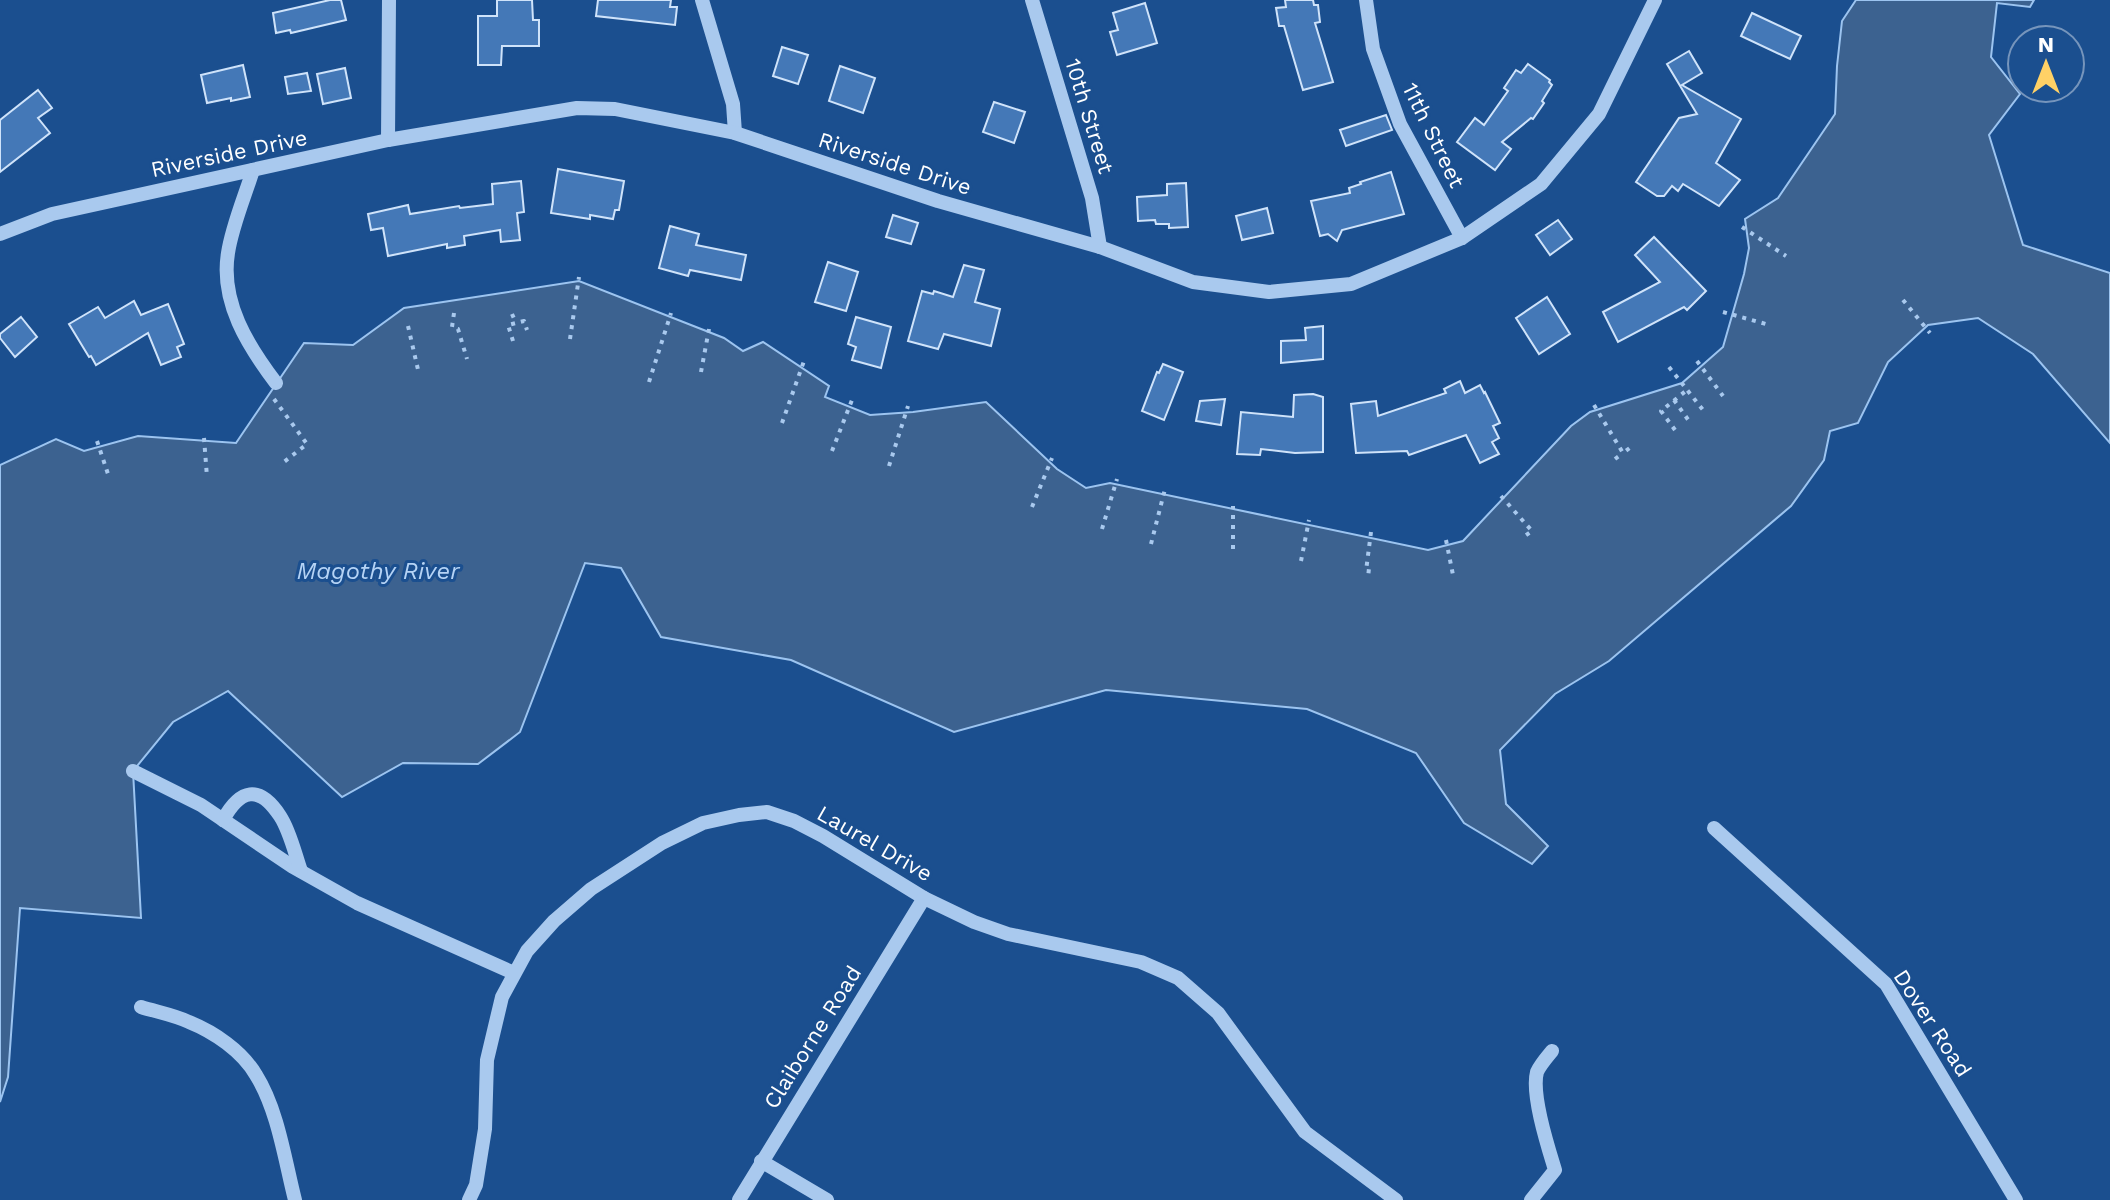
<svg xmlns="http://www.w3.org/2000/svg" width="2110" height="1200" viewBox="0 0 2110 1200" font-family="'Work Sans',sans-serif">
<style>
.water{fill:#3c6290;stroke:#9cc4f0;stroke-width:2}
.building{fill:#4478b7;stroke:#cfe3fa;stroke-width:2}
.lines{fill:none;stroke-linecap:round;stroke-linejoin:round}
.path{stroke:#a9c9ee;stroke-width:4;stroke-dasharray:4 6;stroke-linecap:butt}
.minor{stroke:#a9c9ee;stroke-width:14}
.labels{text-anchor:middle;stroke-width:6;stroke-linejoin:round;paint-order:stroke}
.street-label{font-size:22px;fill:#fff;stroke:#1b4f8f}
.water-label{font-size:24px;font-style:italic;fill:#b5d3f5;stroke:#1b4f8f}
</style>
<rect width="100%" height="100%" fill="#1b4f8f"/>
<polygon class="water" points="1856,0 2034,0 2030,7 1997,3 1991,57 2020,94 1989,135 2023,245 2110,273 2110,443 2033,354 1978,318 1928,325 1888,362 1858,423 1830,431 1824,460 1791,506 1609,661 1555,694 1500,750 1506,804 1548,846 1532,864 1464,823 1416,753 1307,709 1106,690 954,732 791,660 661,637 621,568 585,563 520,732 478,764 403,763 342,797 228,691 173,722 133,771 141,918 20,908 8,1077 0,1102 0,465 56,439 84,451 138,436 236,443 304,343 353,345 404,308 579,281 724,338 743,351 763,342 829,386 825,397 870,415 913,412 986,402 1057,469 1086,488 1110,483 1428,550 1463,541 1571,426 1590,412 1682,383 1723,347 1744,274 1749,248 1745,219 1778,198 1835,114 1837,66 1842,21"/>
<g class="building">
<polygon points="330,0 341,0 346,20 291,33 290,30 276,33 273,13"/>
<polygon points="497,0 532,0 533,20 539,20 539,46 502,46 501,65 478,65 478,16 497,16"/>
<polygon points="598,0 671,0 670,7 677,7 675,25 596,16"/>
<polygon points="1285,0 1313,0 1314,5 1318,5 1320,22 1315,23 1333,82 1303,90 1284,26 1279,26 1276,8 1286,7"/>
<polygon points="1145,3 1157,43 1117,55 1110,32 1118,30 1113,13"/>
<polygon points="1752,13 1801,36 1790,59 1741,36"/>
<polygon points="782,47 808,55 798,84 773,76"/>
<polygon points="1689,51 1702,73 1682,85 1741,119 1716,163 1740,180 1719,206 1683,184 1678,191 1672,186 1664,196 1657,196 1636,182 1679,118 1697,114 1667,64"/>
<polygon points="1528,64 1550,80 1549,82 1552,85 1542,101 1544,103 1533,119 1531,118 1502,142 1511,149 1495,170 1457,142 1475,118 1484,125 1508,91 1504,88 1516,70 1521,73"/>
<polygon points="243,65 250,97 231,101 231,98 207,103 201,75"/>
<polygon points="840,66 875,78 863,113 829,101"/>
<polygon points="345,68 351,98 323,104 317,74"/>
<polygon points="307,73 311,91 288,94 285,77"/>
<polygon points="38,90 52,108 38,118 50,133 0,172 0,120"/>
<polygon points="994,102 1025,112 1014,143 983,132"/>
<polygon points="1386,115 1392,130 1346,146 1340,130"/>
<polygon points="558,169 624,181 619,210 615,210 613,219 590,215 590,219 551,213"/>
<polygon points="1391,172 1404,214 1342,230 1337,241 1328,234 1320,236 1311,201 1350,193 1349,188 1361,184 1360,182"/>
<polygon points="521,181 524,212 517,213 520,240 501,242 500,230 464,236 465,245 447,248 447,244 388,256 383,228 371,230 368,214 408,205 410,214 459,206 460,208 493,204 492,184"/>
<polygon points="1186,183 1188,227 1169,228 1169,224 1156,224 1155,220 1138,221 1137,197 1167,195 1167,184"/>
<polygon points="1267,208 1273,233 1242,240 1236,216"/>
<polygon points="893,215 918,223 911,244 886,237"/>
<polygon points="1558,220 1572,239 1550,255 1536,235"/>
<polygon points="670,226 699,234 696,245 746,255 741,280 690,270 688,276 659,268"/>
<polygon points="1654,237 1706,291 1687,310 1684,307 1618,342 1603,312 1660,282 1635,255"/>
<polygon points="828,262 858,272 846,311 815,302"/>
<polygon points="964,265 984,270 975,302 1000,309 991,346 944,334 938,349 908,341 922,291 933,294 934,291 953,297"/>
<polygon points="1547,297 1570,334 1539,354 1516,318"/>
<polygon points="134,301 141,315 168,304 184,344 177,347 181,357 161,365 148,333 96,365 91,356 89,357 69,324 98,307 105,318"/>
<polygon points="21,317 37,337 15,357 0,338 0,334"/>
<polygon points="856,317 891,327 881,368 852,360 856,347 848,344"/>
<polygon points="1323,326 1323,359 1281,363 1281,341 1306,340 1305,328"/>
<polygon points="1163,364 1183,372 1164,420 1142,411 1157,372 1159,373"/>
<polygon points="1460,381 1465,393 1480,385 1484,393 1485,392 1500,423 1493,426 1499,438 1492,442 1499,454 1480,463 1466,435 1409,455 1407,451 1356,453 1351,404 1376,401 1378,416 1446,393 1444,389"/>
<polygon points="1313,394 1323,397 1323,452 1295,453 1261,449 1260,455 1237,454 1241,412 1293,417 1294,395"/>
<polygon points="1225,399 1221,425 1196,421 1200,401"/>
</g>
<g class="lines">
<g class="path">
<polyline points="1742,227 1786,256"/>
<polyline points="1903,300 1930,333"/>
<polyline points="1723,312 1766,324"/>
<polyline points="454,313 452,327 458,329 467,359"/>
<polyline points="512,314 516,323"/>
<polyline points="408,326 419,374"/>
<polyline points="570,339 579,277"/>
<polyline points="513,341 508,325 524,321 527,330"/>
<polyline points="1697,361 1723,396"/>
<polyline points="1669,367 1703,410"/>
<polyline points="701,372 709,329"/>
<polyline points="649,382 671,313"/>
<polyline points="274,399 307,444 280,465"/>
<polyline points="1674,400 1689,421"/>
<polyline points="1594,405 1623,453 1631,447"/>
<polyline points="782,423 804,361"/>
<polyline points="1675,430 1661,411 1687,390"/>
<polyline points="204,438 207,477"/>
<polyline points="97,441 109,477"/>
<polyline points="832,451 852,400"/>
<polyline points="1615,459 1623,453"/>
<polyline points="889,466 908,406"/>
<polyline points="1501,496 1532,531 1522,538"/>
<polyline points="1032,507 1052,458"/>
<polyline points="1102,529 1117,479"/>
<polyline points="1371,532 1366,571 1376,572"/>
<polyline points="1446,540 1453,575"/>
<polyline points="1151,544 1165,489"/>
<polyline points="1233,549 1233,506"/>
<polyline points="1301,561 1309,520"/>
</g>
<g class="minor">
<polyline points="702,0 733,104 735,133"/>
<polyline points="1032,0 1092,198 1100,247"/>
<polyline points="1366,0 1373,49 1400,124 1462,238"/>
<polyline points="388,140 389,0"/>
<path d="M 253,170 C 245,196 232,226 228,253 C 220,302 248,346 276,383"/>
<polyline points="0,234 52,214 388,140 577,108 615,109 735,133 938,201 1100,247 1193,282 1269,292 1351,284 1462,238 1541,184 1599,114 1655,0"/>
<polyline points="133,771 201,805 293,867 357,903 514,973"/>
<path d="M 223,820 C 240,789 259,784 280,816 C 290,831 295,854 301,871"/>
<polyline points="1714,828 1886,984 2016,1200"/>
<path d="M 141,1007 C 157,1012 174,1015 189,1022 C 214,1032 242,1051 256,1075 C 278,1110 285,1161 295,1200"/>
<polyline points="761,1161 827,1200"/>
<polyline points="469,1200 476,1185 485,1129 487,1060 502,997 527,951 554,921 591,889 662,843 703,823 739,815 767,812 794,821 823,836 924,898 974,922 1008,934 1141,962 1178,978 1218,1013 1305,1132 1396,1200"/>
<polyline points="739,1200 924,898"/>
<path d="M 1531,1200 L 1555,1170 C 1548,1147 1531,1094 1537,1072 C 1540,1065 1547,1057 1552,1051"/>
</g>
</g>
<g class="labels">
<g class="street-label">
<text transform="translate(1090 116) rotate(73)" y="8">10th Street</text>
<text transform="translate(1434 135) rotate(64)" y="8">11th Street</text>
<text transform="translate(229 153) rotate(-12)" y="8">Riverside Drive</text>
<text transform="translate(895 163) rotate(18)" y="8">Riverside Drive</text>
<text transform="translate(875 843) rotate(30)" y="8">Laurel Drive</text>
<text transform="translate(1933 1023) rotate(57)" y="8">Dover Road</text>
<text transform="translate(812 1037) rotate(-58)" y="8">Claiborne Road</text>
</g>
<g class="water-label">
<text x="378" y="579">Magothy River</text>
</g>
</g>
<g transform="translate(2046 64)"><circle r="38" fill="#1b4f8f" stroke="#7695bc" stroke-width="2"/>
<path d="M0-6L14 30L0 20L-14 30Z" fill="#ffd166"/>
<text y="-12" font-size="22" font-weight="bold" text-anchor="middle" fill="#ffffff">N</text>
</g>
</svg>
